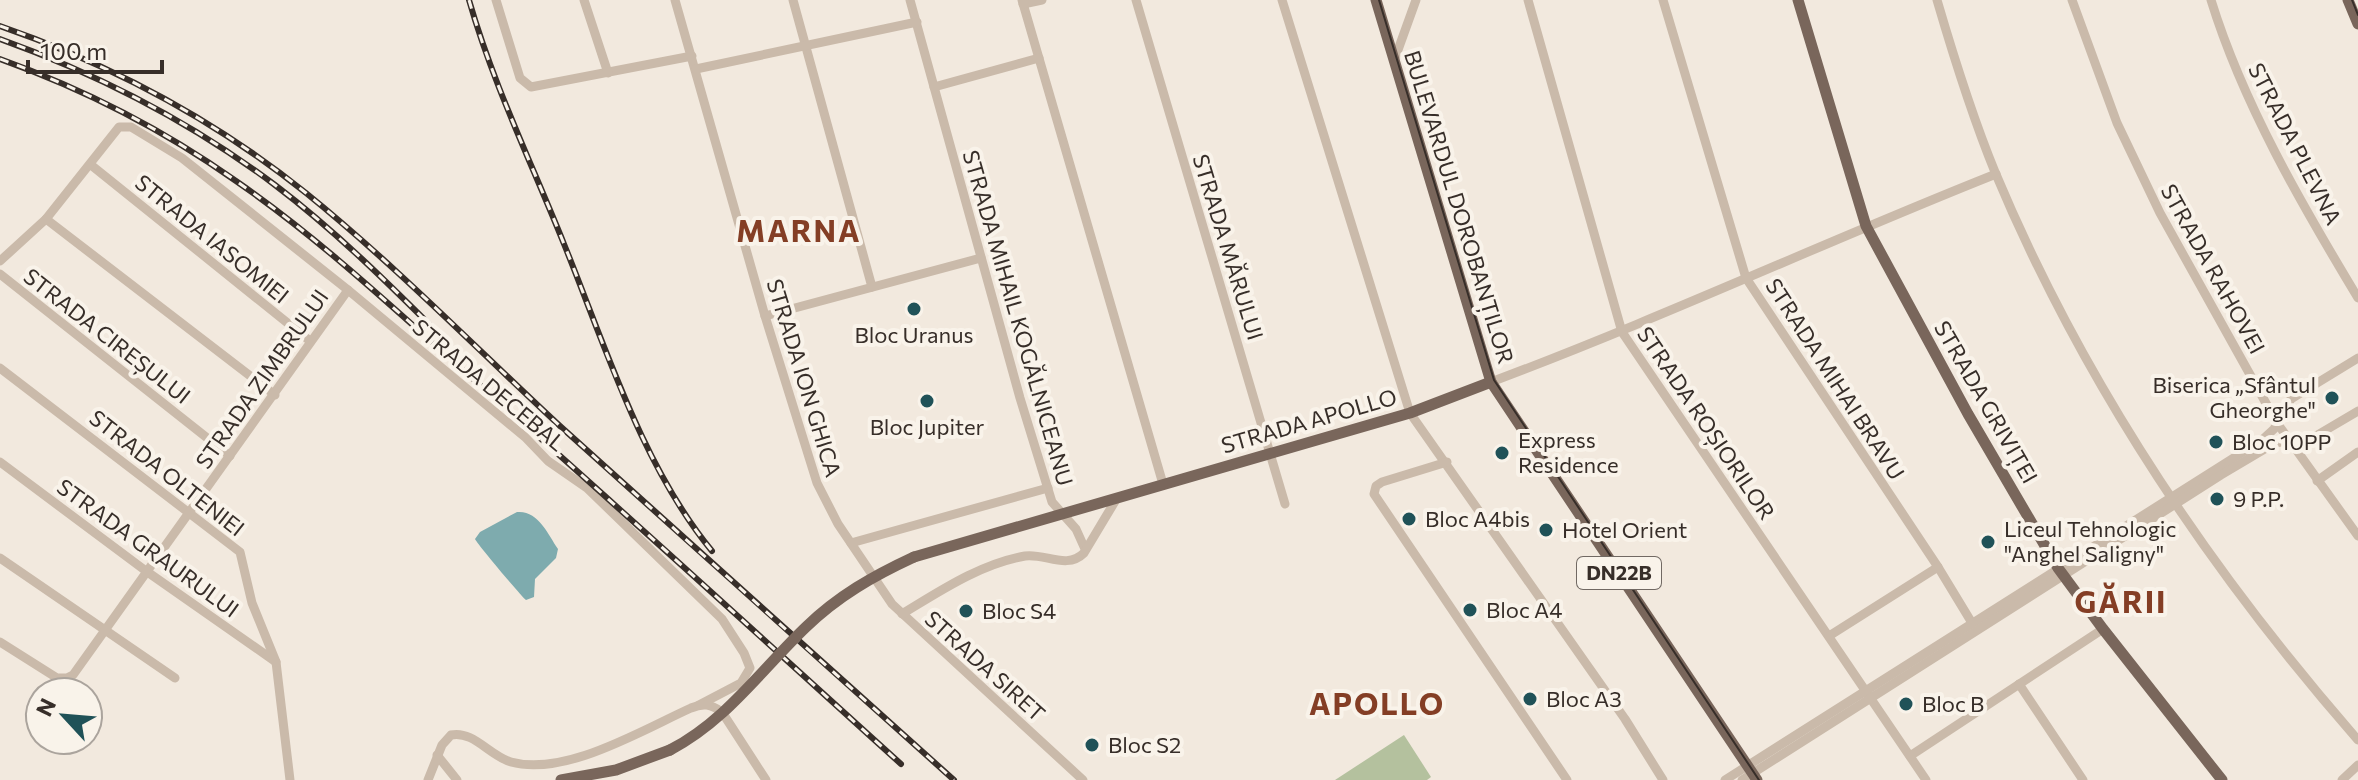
<svg xmlns="http://www.w3.org/2000/svg" width="2358" height="780" viewBox="0 0 2358 780" font-family="Commissioner,sans-serif">
<style>
.green{fill:#b4c19e}
.water{fill:#7eabae}
.lines{fill:none;stroke-linecap:round;stroke-linejoin:round}
.minor{stroke:#cabaaa;stroke-width:9}
.major{stroke:#79665b;stroke-width:11}
.tram{stroke:#372e29;stroke-width:2}
.rail-casing{stroke:#372e29;stroke-width:6}
.rail{stroke:#f9f3ea;stroke-width:3;stroke-dasharray:9;stroke-linecap:butt}
.major-bridge{stroke:#79665b;stroke-width:11}
.poi-dot{fill:#205258;stroke:#f9f3ea;stroke-width:3}
.labels{text-anchor:middle;stroke-width:8;stroke-linejoin:round;paint-order:stroke}
.shield{fill:#f9f3ea;stroke:#716963;stroke-width:2}
.shield-label{font-size:20px;font-weight:bold;fill:#372e29}
.street-label{font-size:22px;fill:#372e29;stroke:#f9f3ea}
.poi-label{font-size:22px;fill:#372e29;stroke:#f9f3ea;text-anchor:start}
.district-label{font-size:30px;font-weight:bold;letter-spacing:2px;fill:#843e25;stroke:#f9f3ea}
</style>
<rect width="100%" height="100%" fill="#f2e9de"/>
<polygon class="green" points="1404,735 1431,777 1427,780 1335,780"/>
<path class="water" d="M 517,512 C 538,510 548,534 558,549 L 556,558 L 535,579 L 534,597 L 526,600 C 522,597 478,545 475,539 L 480,532 Z"/>
<g class="lines">
<g class="minor">
<polyline points="496,0 520,78 531,87 692,56"/>
<polyline points="584,0 608,73"/>
<polyline points="675,0 765,316 817,483 838,524 892,604 1083,780"/>
<polyline points="793,0 872,287"/>
<polyline points="910,0 1020,398 1052,502 1076,529 1085,549"/>
<polyline points="1022,0 1163,484"/>
<polyline points="1136,0 1285,504"/>
<polyline points="1282,0 1410,413 1625,719 1663,780"/>
<polyline points="1528,0 1622,332 1926,780"/>
<polyline points="1663,0 1746,278 1938,567 1972,623"/>
<path d="M 1937,0 C 1954,58 1972,116 1995,172 C 2082,380 2210,571 2358,740"/>
<polyline points="2072,0 2117,123 2160,213 2277,423 2358,536"/>
<path d="M 2211,0 C 2243,104 2302,205 2358,298"/>
<polyline points="1023,4 1042,0"/>
<polyline points="1394,61 1416,0"/>
<polyline points="696,69 917,22"/>
<polyline points="934,87 1039,58"/>
<polyline points="91,165 310,341"/>
<polyline points="46,219 275,395"/>
<polyline points="0,261 46,219 119,127 131,127 182,158 348,290 525,437 548,461 587,488 722,619 744,653 750,668 741,683 699,705"/>
<polyline points="0,274 230,456"/>
<polyline points="765,316 981,258"/>
<polyline points="0,368 240,552 252,603 276,662 290,780"/>
<path d="M 1491,382 C 1662,318 1827,241 1996,174"/>
<polyline points="0,462 146,571 276,662"/>
<polyline points="1447,462 1382,482 1376,486 1374,494 1567,780"/>
<polyline points="2317,481 2358,452"/>
<polyline points="851,543 1048,488"/>
<polyline points="0,558 175,678"/>
<path d="M 902,614 C 940,591 980,564 1025,556 C 1045,553 1067,570 1084,553 L 1117,498"/>
<polyline points="1829,636 1938,567"/>
<polyline points="0,642 57,678 67,678 73,675 348,290"/>
<polyline points="2019,684 2083,780"/>
<polyline points="437,755 457,780"/>
<polyline points="1910,756 2103,629"/>
<path d="M 428,780 L 442,745 L 451,735 C 473,730 490,756 511,762 C 565,777 642,730 691,708 C 703,703 711,704 722,712 L 766,780"/>
<polyline points="1725,780 2262,440 2274,429 2291,399 2358,358"/>
<polyline points="1742,780 2221,475 2275,443 2314,437 2358,411"/>
<polyline points="2342,780 2358,765"/>
</g>
<g class="major">
<polyline points="1376,0 1491,382 1757,780"/>
<polyline points="1798,0 1866,226 1968,414 2058,568 2103,629 2222,780"/>
<polyline points="2348,0 2358,24"/>
<polyline points="914,557 1410,413 1491,382"/>
<polyline points="561,780 616,770 670,750"/>
</g>
<g class="tram">
<polyline points="1379,0 1494,380 1759,780"/>
<polyline points="2352,0 2358,15"/>
</g>
<g class="rail-casing">
<g id="rail">
<path d="M 469,0 C 493,84 532,164 564,244 C 605,345 642,466 712,551"/>
<path d="M 0,26 C 110,64 215,120 306,193 C 395,265 476,348 560,426 C 691,544 822,662 954,780"/>
<path d="M 0,39 C 98,74 191,122 275,185 C 337,232 392,287 447,342"/>
<path d="M 0,59 C 84,89 164,130 236,181 C 329,245 411,325 496,399 C 632,519 766,642 901,764"/>
</g>
</g>
<use href="#rail" class="rail"/>
<path class="major-bridge" d="M 670,750 C 726,721 761,670 806,627 C 838,596 873,576 914,557"/>
</g>
<g class="poi-dot">
<circle cx="914" cy="309" r="8"/>
<circle cx="2332" cy="398" r="8"/>
<circle cx="927" cy="401" r="8"/>
<circle cx="2216" cy="442" r="8"/>
<circle cx="1502" cy="453" r="8"/>
<circle cx="2217" cy="499" r="8"/>
<circle cx="1409" cy="519" r="8"/>
<circle cx="1546" cy="530" r="8"/>
<circle cx="1988" cy="542" r="8"/>
<circle cx="1470" cy="610" r="8"/>
<circle cx="966" cy="611" r="8"/>
<circle cx="1530" cy="699" r="8"/>
<circle cx="1906" cy="704" r="8"/>
<circle cx="1092" cy="745" r="8"/>
</g>
<g class="labels">
<rect class="shield" x="1577" y="557" width="84" height="32" rx="6"/>
<g class="shield-label">
<text x="1619" y="580">DN22B</text>
</g>
<g class="street-label">
<text transform="translate(2295 144) rotate(63)" y="8">STRADA PLEVNA</text>
<text transform="translate(1459 207) rotate(73)" y="8">BULEVARDUL DOROBANȚILOR</text>
<text transform="translate(212 239) rotate(39)" y="8">STRADA IASOMIEI</text>
<text transform="translate(1228 247) rotate(73)" y="8">STRADA MĂRULUI</text>
<text transform="translate(2213 269) rotate(61)" y="8">STRADA RAHOVEI</text>
<text transform="translate(1018 318) rotate(74)" y="8">STRADA MIHAIL KOGĂLNICEANU</text>
<text transform="translate(107 336) rotate(38)" y="8">STRADA CIREȘULUI</text>
<text transform="translate(804 378) rotate(73)" y="8">STRADA ION GHICA</text>
<text transform="translate(262 379) rotate(-55)" y="8">STRADA ZIMBRULUI</text>
<text transform="translate(1835 379) rotate(57)" y="8">STRADA MIHAI BRAVU</text>
<text transform="translate(489 385) rotate(40)" y="8">STRADA DECEBAL</text>
<text transform="translate(1986 402) rotate(60)" y="8">STRADA GRIVIȚEI</text>
<text transform="translate(1309 421) rotate(-16)" y="8">STRADA APOLLO</text>
<text transform="translate(1706 423) rotate(56)" y="8">STRADA ROȘIORILOR</text>
<text transform="translate(167 473) rotate(38)" y="8">STRADA OLTENIEI</text>
<text transform="translate(148 548) rotate(36)" y="8">STRADA GRAURULUI</text>
<text transform="translate(985 666) rotate(42)" y="8">STRADA SIRET</text>
</g>
<g class="poi-label">
<text x="914" y="343" text-anchor="middle">Bloc Uranus</text>
<text x="2316" y="393" text-anchor="end">Biserica „Sfântul<tspan x="2316" dy="25">Gheorghe"</tspan></text>
<text x="927" y="435" text-anchor="middle">Bloc Jupiter</text>
<text x="1518" y="448">Express<tspan x="1518" dy="25">Residence</tspan></text>
<text x="2232" y="450">Bloc 10PP</text>
<text x="2233" y="507">9 P.P.</text>
<text x="1425" y="527">Bloc A4bis</text>
<text x="2004" y="537">Liceul Tehnologic<tspan x="2004" dy="25">"Anghel Saligny"</tspan></text>
<text x="1562" y="538">Hotel Orient</text>
<text x="1486" y="618">Bloc A4</text>
<text x="982" y="619">Bloc S4</text>
<text x="1546" y="707">Bloc A3</text>
<text x="1922" y="712">Bloc B</text>
<text x="1108" y="753">Bloc S2</text>
</g>
<g class="district-label">
<text x="799" y="242">MARNA</text>
<text x="2121" y="613">GĂRII</text>
<text x="1377" y="715">APOLLO</text>
</g>
</g>
<g transform="translate(64 716) rotate(296)"><circle r="38" fill="#f9f3ea" stroke="#aba49d" stroke-width="2"/>
<path d="M0-6L14 30L0 20L-14 30Z" fill="#205258"/>
<text y="-12" font-size="22" font-weight="bold" text-anchor="middle" fill="#372e29">N</text>
</g>
<path d="M28 60v12h134v-12" fill="none" stroke="#372e29" stroke-width="4"/>
<text x="40" y="60" font-size="24" fill="#372e29" stroke="#f9f3ea" stroke-width="6" paint-order="stroke">100 m</text>
</svg>
